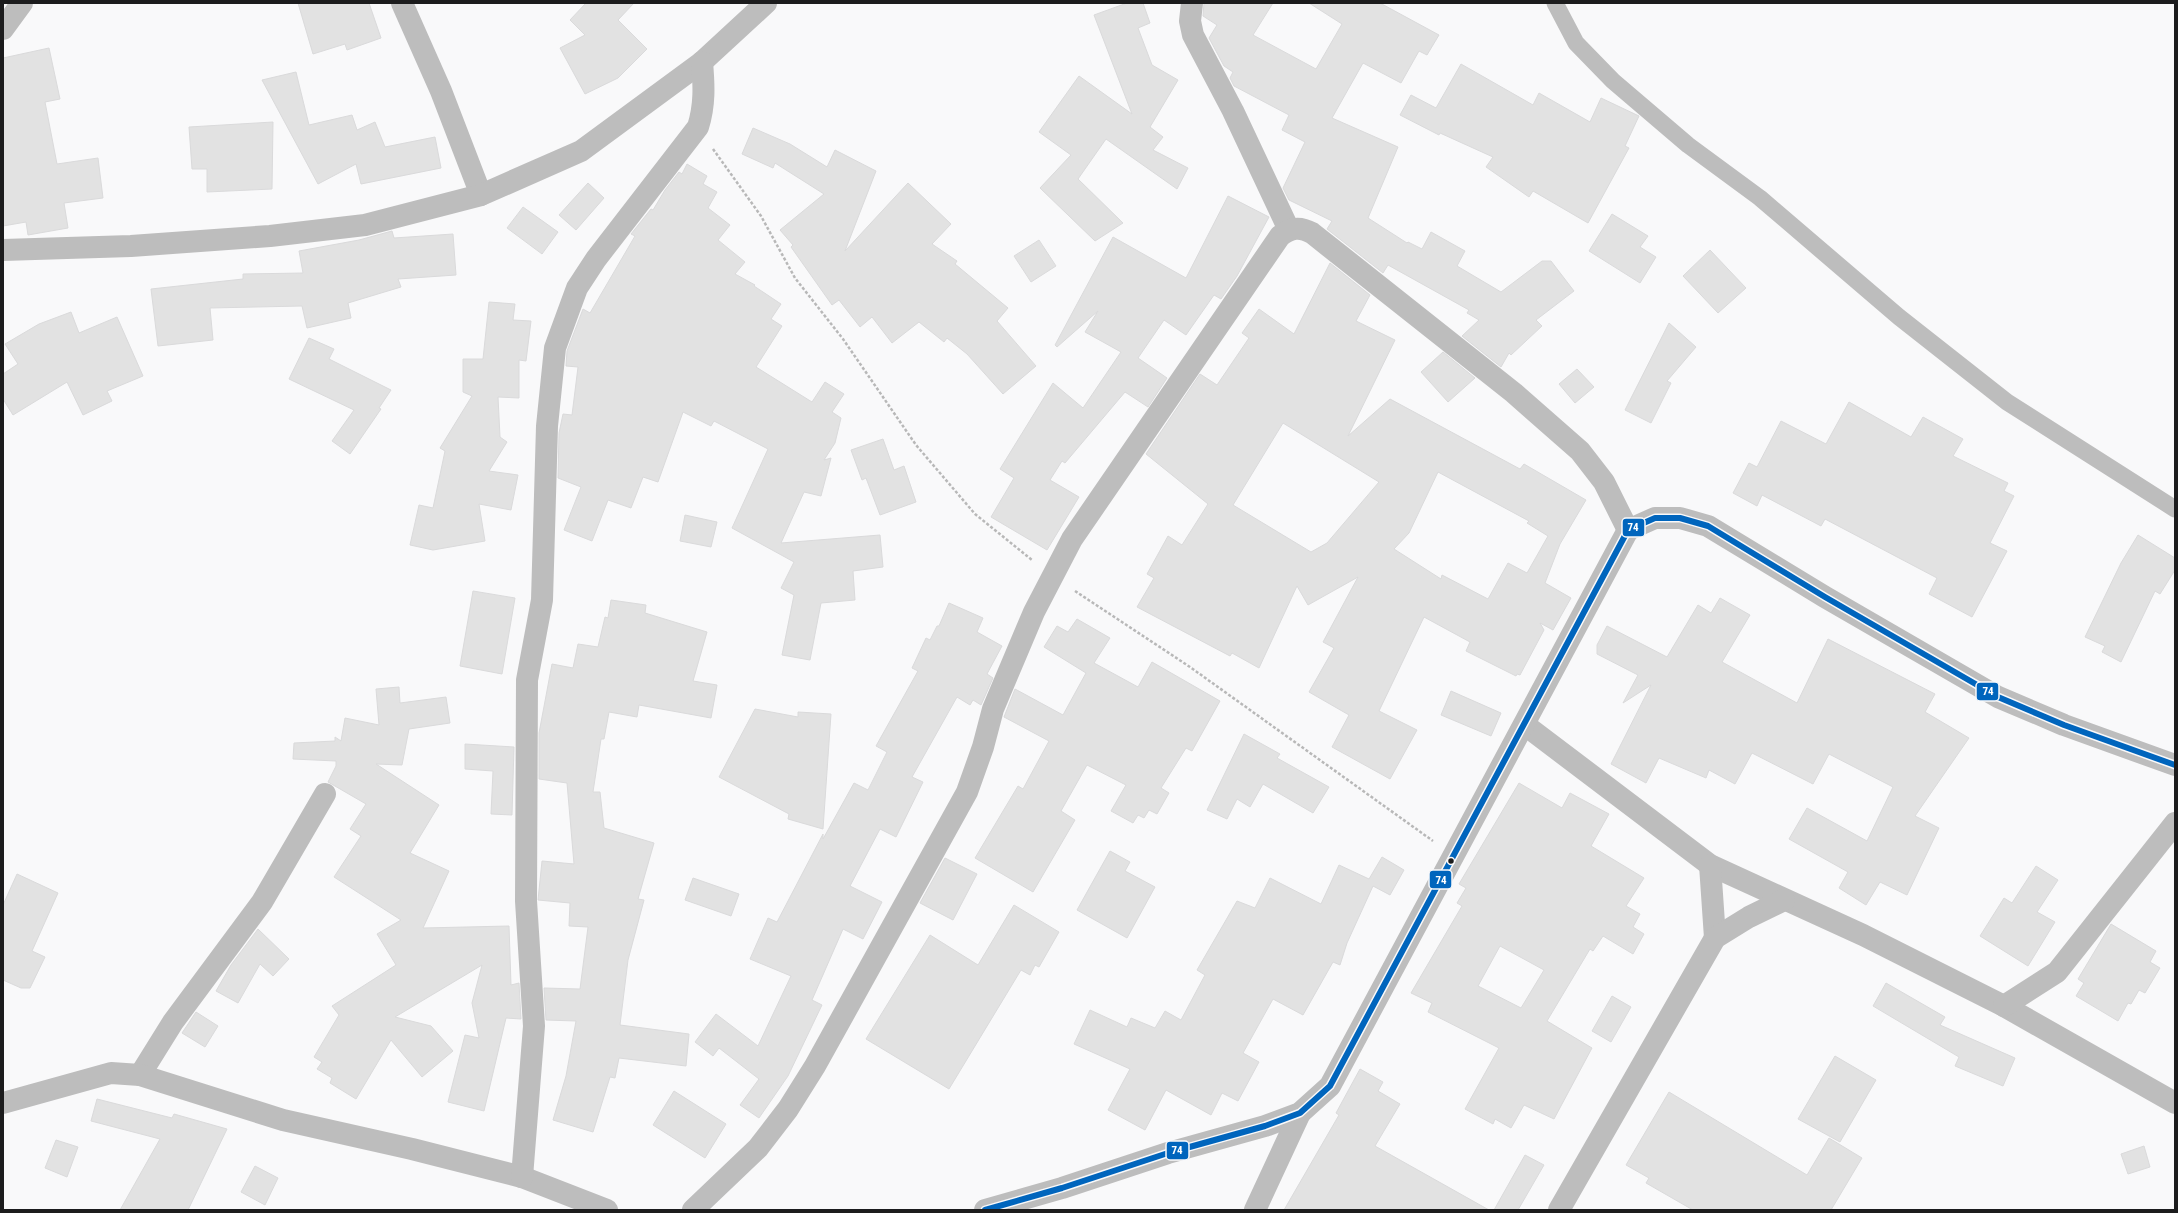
<svg xmlns="http://www.w3.org/2000/svg" width="2178" height="1213" viewBox="0 0 2178 1213" font-family="'Roboto Condensed',sans-serif">
<style>
.building{fill:#e2e2e2;stroke:#dadadb;fill-rule:evenodd}
.lines{fill:none;stroke-linecap:round;stroke-linejoin:round}
.path{stroke:#b8b8b8;stroke-width:2.5;stroke-dasharray:3 2;stroke-linecap:butt}
.lane{stroke:#bdbdbd;stroke-width:17}
.street{stroke:#bdbdbd;stroke-width:22}
.bus-1-casing{stroke:#f9f9fa;stroke-width:9}
.bus-1{stroke:#0065bd;stroke-width:6}
.bus-dot{fill:#1c1c1d;stroke:#f9f9fa;stroke-width:1.5}
.line-badge{stroke:#f9f9fa;stroke-width:1.5}
.badge-label{font-size:11px;text-anchor:middle;font-weight:bold;fill:#fff}
</style>
<rect width="100%" height="100%" fill="#f9f9fa"/>
<g class="building">
<polygon points="298,3 369,3 381,38 347,50 345,44 313,54"/>
<polygon points="586,3 634,3 618,20 647,49 618,78 585,94 560,48 585,35 570,20"/>
<polygon points="1127,3 1143,3 1150,23 1138,28 1152,65 1178,80 1150,127 1163,137 1153,150 1188,168 1177,189 1106,139 1078,179 1123,223 1095,241 1040,188 1071,155 1039,132 1079,76 1132,114 1094,15"/>
<polygon points="1204,3 1273,3 1253,35 1316,69 1342,24 1309,3 1380,3 1439,35 1427,55 1419,51 1401,83 1363,63 1332,118 1398,147 1368,218 1407,243 1408,242 1422,249 1431,232 1465,251 1457,266 1501,292 1542,261 1551,261 1574,291 1536,320 1542,326 1511,355 1509,353 1501,367 1462,336 1479,320 1467,313 1469,310 1388,265 1383,273 1327,229 1332,221 1289,200 1283,188 1305,142 1282,130 1289,115 1234,86 1230,78 1233,72 1224,66 1209,38 1217,25 1203,16"/>
<polygon points="49,48 60,99 45,102 57,164 98,158 103,198 64,203 68,228 28,235 26,222 3,226 3,58"/>
<polygon points="1461,64 1533,105 1539,93 1590,122 1601,98 1639,116 1625,146 1629,148 1588,223 1533,191 1529,197 1486,167 1493,157 1440,133 1439,135 1400,115 1411,95 1436,108"/>
<polygon points="296,72 309,125 352,115 357,130 375,122 385,147 435,137 441,168 361,184 356,164 318,184 262,80"/>
<polygon points="273,122 272,189 207,192 207,169 192,169 189,127"/>
<polygon points="753,128 790,144 827,167 835,150 876,171 845,251 908,183 951,224 932,244 957,261 955,264 1008,308 997,321 1036,366 1003,394 967,354 947,338 944,342 919,322 892,343 872,317 860,327 839,300 832,305 791,247 793,245 780,230 824,194 775,163 773,168 742,154"/>
<polygon points="687,164 707,176 703,184 717,192 708,208 730,225 718,240 745,262 735,274 755,285 754,286 781,304 771,319 782,326 756,367 812,402 825,382 844,394 832,412 841,418 835,443 824,460 831,458 821,496 804,492 781,543 880,535 883,567 853,571 855,600 821,603 810,660 782,655 794,595 781,588 794,562 732,528 768,449 714,421 711,426 683,412 658,482 643,477 631,508 608,500 592,541 564,530 581,487 558,478 559,433 563,414 572,415 578,367 566,366 567,351 583,309 590,313 635,236 631,234 651,209 653,210 665,190 679,172 682,174"/>
<polygon points="588,183 604,198 576,230 559,215"/>
<polygon points="1228,196 1269,217 1237,276 1221,299 1214,295 1186,335 1164,320 1138,358 1167,378 1148,407 1125,392 1065,463 1062,461 1050,480 1079,497 1047,550 991,517 1014,478 1000,469 1053,383 1083,408 1121,352 1085,332 1098,311 1057,347 1055,345 1113,237 1186,278"/>
<polygon points="523,207 558,232 542,254 507,228"/>
<polygon points="1612,214 1648,236 1640,247 1656,257 1640,283 1589,251"/>
<polygon points="392,231 394,238 453,234 456,275 398,279 401,287 348,303 351,318 307,328 302,306 210,308 213,340 158,346 151,289 243,279 243,274 303,273 299,251 359,240"/>
<polygon points="1039,240 1056,266 1031,282 1014,256"/>
<polygon points="1710,250 1746,288 1718,313 1683,276"/>
<path d="M 1330,263 L 1370,295 L 1356,321 L 1395,340 L 1348,436 L 1390,399 L 1520,469 L 1524,464 L 1586,500 L 1560,544 L 1545,583 L 1571,598 L 1553,630 L 1540,623 L 1544,630 L 1520,675 L 1517,674 L 1516,676 L 1466,651 L 1470,642 L 1424,617 L 1379,711 L 1417,730 L 1390,779 L 1332,747 L 1349,715 L 1309,692 L 1334,648 L 1323,642 L 1358,577 L 1308,605 L 1297,586 L 1259,668 L 1232,653 L 1230,656 L 1137,607 L 1154,578 L 1147,574 L 1168,536 L 1182,545 L 1208,504 L 1146,454 L 1148,451 L 1200,374 L 1217,385 L 1249,338 L 1242,333 L 1259,309 L 1294,334 ZM 1283,423 L 1379,482 L 1327,543 L 1311,552 L 1233,505 ZM 1438,472 L 1529,521 L 1527,523 L 1548,536 L 1527,573 L 1508,563 L 1488,599 L 1442,575 L 1441,579 L 1394,549 L 1409,533 Z"/>
<polygon points="489,302 515,304 513,320 531,321 526,361 519,360 519,398 498,397 500,437 507,442 489,471 518,475 511,510 479,504 485,541 433,550 410,545 419,505 433,508 445,451 440,448 472,396 463,392 463,359 483,359"/>
<polygon points="71,312 79,333 117,317 143,376 107,391 112,401 83,415 67,382 13,415 3,399 3,374 18,364 5,344 39,324"/>
<polygon points="1669,323 1696,347 1667,381 1671,383 1651,423 1625,410"/>
<polygon points="309,338 334,349 329,359 391,390 379,408 381,409 350,454 332,441 354,410 289,379"/>
<polygon points="1443,352 1475,378 1448,402 1421,372"/>
<polygon points="1577,369 1594,387 1575,403 1559,384"/>
<polygon points="1849,402 1911,437 1923,417 1963,439 1953,456 2008,483 2004,491 2014,496 1990,543 2007,551 1972,617 1929,594 1937,578 1825,519 1821,526 1762,495 1757,506 1733,493 1749,463 1757,467 1781,421 1826,444"/>
<polygon points="883,439 894,470 904,466 916,502 880,515 866,478 862,480 851,450"/>
<polygon points="685,515 717,522 711,547 680,541"/>
<polygon points="2138,535 2175,558 2175,570 2160,594 2155,591 2121,662 2102,652 2105,646 2085,637 2121,563"/>
<polygon points="473,591 515,598 502,674 460,666"/>
<polygon points="1720,598 1750,615 1722,662 1797,703 1828,639 1935,694 1925,712 1969,738 1915,816 1939,828 1907,895 1880,882 1866,905 1839,888 1848,872 1789,839 1807,808 1867,841 1893,787 1829,754 1813,784 1752,753 1735,784 1709,770 1706,778 1659,758 1646,783 1611,764 1651,685 1623,703 1638,675 1597,654 1597,645 1607,626 1667,657 1698,605 1711,613"/>
<polygon points="611,600 646,605 645,613 707,632 693,681 717,685 711,718 639,705 637,717 609,712 604,739 601,739 593,792 600,792 604,828 654,843 638,899 644,900 628,960 620,1025 689,1034 686,1066 619,1058 615,1078 610,1077 593,1132 553,1120 566,1076 576,1021 546,1020 544,988 580,989 588,927 569,926 570,903 538,900 542,861 574,864 567,783 539,779 539,733 552,664 573,668 578,644 598,647 605,617 608,618"/>
<polygon points="949,603 983,618 977,632 1002,646 987,674 993,678 981,705 973,700 970,705 957,697 912,777 923,782 896,837 880,829 850,886 882,902 863,939 843,929 812,1000 822,1005 788,1076 759,1118 740,1105 759,1079 719,1048 713,1056 695,1042 716,1014 758,1046 791,976 750,959 768,918 777,922 823,834 823,839 854,783 868,790 887,752 876,746 918,671 912,668 926,638 930,640 937,626 939,626"/>
<polygon points="1077,619 1110,638 1094,663 1138,687 1152,662 1220,701 1192,751 1186,748 1161,788 1169,793 1157,814 1149,810 1144,818 1138,815 1133,823 1111,811 1126,785 1087,765 1061,811 1075,820 1033,892 975,858 1018,786 1023,789 1049,741 1004,717 1015,689 1063,715 1086,673 1044,647 1057,626 1068,632"/>
<polygon points="399,687 400,703 446,697 450,723 409,729 402,765 376,764 439,805 410,853 449,871 423,928 509,926 511,985 519,983 521,1019 506,1018 484,1111 448,1102 465,1035 479,1038 472,1003 482,965 395,1017 431,1026 453,1051 422,1077 391,1040 356,1099 330,1083 332,1078 317,1069 322,1062 314,1057 339,1015 332,1006 396,965 377,934 401,920 334,877 361,836 350,829 366,804 328,782 336,766 336,761 293,759 294,743 335,741 335,737 341,741 345,718 379,725 376,689"/>
<polygon points="1451,691 1501,713 1491,736 1441,715"/>
<polygon points="755,709 798,717 798,712 831,714 823,829 788,819 789,814 719,777"/>
<polygon points="1244,734 1280,754 1277,758 1329,787 1313,813 1263,784 1250,807 1237,799 1227,819 1207,810"/>
<polygon points="465,744 514,747 512,815 491,814 493,771 465,769"/>
<path d="M 1519,783 L 1562,808 L 1570,793 L 1609,814 L 1591,846 L 1644,878 L 1626,906 L 1640,914 L 1633,927 L 1644,934 L 1633,954 L 1603,936 L 1593,951 L 1590,949 L 1547,1021 L 1592,1048 L 1554,1119 L 1524,1105 L 1511,1128 L 1495,1119 L 1493,1124 L 1465,1109 L 1499,1048 L 1428,1012 L 1432,1003 L 1411,993 L 1462,906 L 1457,903 L 1466,888 L 1459,884 ZM 1500,946 L 1544,970 L 1521,1008 L 1478,986 Z"/>
<polygon points="1110,851 1130,862 1125,871 1155,887 1127,938 1077,910"/>
<polygon points="1382,857 1404,870 1390,895 1373,886 1347,943 1340,965 1333,962 1303,1015 1273,999 1243,1053 1259,1062 1238,1101 1222,1093 1211,1115 1166,1090 1145,1130 1108,1110 1130,1069 1074,1044 1090,1010 1127,1027 1131,1018 1155,1028 1165,1011 1181,1020 1205,975 1197,970 1237,901 1255,908 1270,878 1321,904 1339,865 1369,879"/>
<polygon points="945,858 977,874 953,920 920,903"/>
<polygon points="2036,866 2058,880 2037,912 2055,922 2028,966 1980,936 2004,898 2012,903"/>
<polygon points="17,874 58,893 32,951 45,957 30,988 21,988 3,980 3,905"/>
<polygon points="693,878 739,894 731,916 685,900"/>
<polygon points="1014,905 1059,932 1039,967 1035,965 1030,975 1021,970 949,1089 866,1039 930,935 978,965"/>
<polygon points="2111,924 2156,951 2150,962 2160,968 2145,993 2139,990 2131,1004 2128,1003 2118,1021 2076,996 2084,983 2078,979"/>
<polygon points="258,929 289,959 273,976 260,964 238,1003 216,991 231,965"/>
<polygon points="1886,983 1945,1017 1940,1025 2015,1058 2003,1086 1955,1066 1959,1057 1873,1006"/>
<polygon points="1612,996 1631,1007 1611,1042 1592,1031"/>
<polygon points="196,1012 218,1026 205,1047 182,1033"/>
<polygon points="1835,1056 1876,1080 1840,1142 1798,1119"/>
<polygon points="1360,1069 1383,1082 1378,1091 1400,1104 1375,1146 1489,1210 1284,1210 1339,1115 1336,1113"/>
<polygon points="674,1091 726,1124 705,1158 653,1125"/>
<polygon points="1669,1092 1807,1175 1829,1138 1862,1158 1831,1210 1693,1210 1646,1183 1649,1178 1626,1165"/>
<polygon points="97,1099 172,1118 174,1114 227,1129 188,1210 120,1210 160,1139 91,1121"/>
<polygon points="56,1140 78,1147 67,1177 45,1168"/>
<polygon points="2144,1146 2150,1167 2128,1174 2121,1154"/>
<polygon points="1525,1155 1544,1165 1518,1210 1494,1210"/>
<polygon points="255,1166 278,1178 265,1205 241,1192"/>
</g>
<g class="lines">
<g class="path">
<polyline points="713,149 761,216 795,278 843,339 916,445 975,514 1032,560"/>
<polyline points="1075,591 1190,667 1433,841"/>
</g>
<polyline class="lane" points="1555,3 1576,43 1613,81 1688,145 1760,198 1899,317 2007,402 2175,509"/>
<g class="street">
<polyline points="402,3 441,91 481,195"/>
<polyline points="1192,3 1190,21 1193,35 1233,111 1289,230"/>
<polyline points="3,29 22,3"/>
<polyline points="3,250 131,246 270,236 365,225 481,195 581,151 702,62 766,3"/>
<polyline points="1525,725 1710,865 1863,935 2004,1006 2175,1103"/>
<polyline points="1710,865 1715,938"/>
<polyline points="2004,1006 2057,972 2175,823"/>
<polyline points="140,1075 173,1022 262,902 325,794"/>
<polyline points="3,1103 111,1073 140,1075 283,1120 412,1149 522,1177 607,1210"/>
<path d="M 522,1177 L 534,1026 L 526,901 L 527,680 L 542,600 L 547,426 L 555,348 L 577,288 L 596,259 L 698,127 C 705,105 704,85 702,62"/>
<path d="M 693,1210 L 758,1148 L 788,1109 L 815,1066 L 967,792 L 983,747 L 993,709 L 1034,612 L 1072,539 L 1280,236 C 1291,228 1299,226 1312,233 L 1514,393 L 1580,451 L 1604,482 L 1628,530"/>
<polyline points="985,1210 1062,1188 1168,1153 1265,1126 1300,1113 1330,1086 1628,530 1655,518 1680,518 1708,526 1825,597 1998,697 2064,725 2175,765"/>
<polyline points="1255,1210 1300,1113"/>
<polyline points="1559,1210 1715,938 1749,917 1784,900"/>
</g>
<g class="bus-1-casing">
<polyline id="bus-1" points="985,1210 1062,1188 1168,1153 1265,1126 1300,1113 1330,1086 1628,530 1655,518 1680,518 1708,526 1825,597 1998,697 2064,725 2175,765"/>
</g>
<use href="#bus-1" class="bus-1"/>
</g>
<circle class="bus-dot" cx="1451" cy="861" r="3.5"/>
<g class="line-badge">
<rect x="1622" y="518" width="23" height="19" rx="4" fill="#0065bd"/>
<rect x="1976" y="682" width="23" height="19" rx="4" fill="#0065bd"/>
<rect x="1429" y="870" width="23" height="19" rx="4" fill="#0065bd"/>
<rect x="1166" y="1141" width="23" height="19" rx="4" fill="#0065bd"/>
</g>
<g class="badge-label">
<text x="1633" y="531">74</text>
<text x="1988" y="695">74</text>
<text x="1441" y="884">74</text>
<text x="1177" y="1154">74</text>
</g>
<rect width="2178" height="1213" fill="none" stroke="#1c1c1d" stroke-width="8"/>
</svg>
